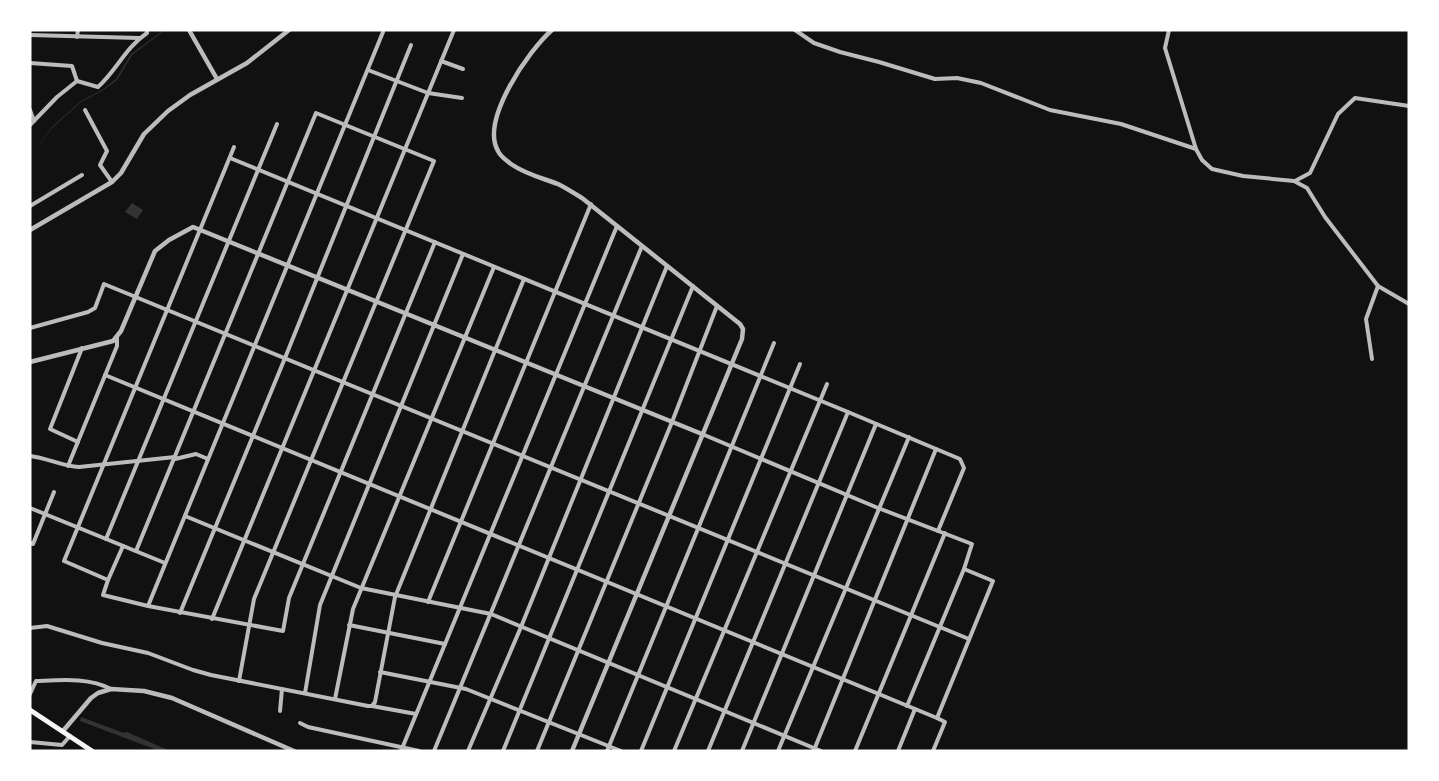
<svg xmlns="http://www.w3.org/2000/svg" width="1439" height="781" viewBox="0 0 1439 781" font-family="Arial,sans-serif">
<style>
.water{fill:#333}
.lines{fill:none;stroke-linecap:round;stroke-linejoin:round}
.minor{stroke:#bcbcbc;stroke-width:4}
.tertiary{stroke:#bcbcbc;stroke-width:4.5}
.primary{stroke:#f5f5f5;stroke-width:5}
</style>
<rect width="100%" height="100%" fill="#111"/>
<g class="water">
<polygon points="164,30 165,30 132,55 117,80 102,91 81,102 52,128 30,156 52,127 81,101 102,90 116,79 131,54"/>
<polygon points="132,203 143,210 137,219 125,212"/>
<polygon points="81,717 124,733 127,732 170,751 157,750 80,721"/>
</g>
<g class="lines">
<g class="minor">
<polyline points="795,30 814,43 840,52 879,62 935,79 957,78 981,83 1050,110 1121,124 1196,149"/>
<polyline points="1169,30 1165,48 1196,149 1202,160 1212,169 1243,176 1294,181 1307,188 1325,217 1378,286 1409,304"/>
<polyline points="30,35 139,38"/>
<polyline points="77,37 78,30"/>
<polyline points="441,61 463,69"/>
<polyline points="30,63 72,66 77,81"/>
<polyline points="368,70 428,93 462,98"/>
<polyline points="30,110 34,121"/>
<polyline points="85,110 107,151 100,165 112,182"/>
<path d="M 30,125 L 57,97 L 77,81 L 98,87 C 117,70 125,48 147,33 L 147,30"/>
<polyline points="234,147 64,561 108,580 103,595 148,606 283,631 289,598 435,242"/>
<polyline points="230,158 848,412 708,751"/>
<polyline points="1295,181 1310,173 1338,114 1355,98 1409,106"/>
<polyline points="30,206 82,175"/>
<polyline points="30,328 88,312 95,308 104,284 969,639"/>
<polyline points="1372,359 1366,319 1378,286"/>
<polyline points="105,375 937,718 993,581 964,569"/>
<polyline points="848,412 960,459 964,468 938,531"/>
<polyline points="702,434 878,508 972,544 964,569 907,706"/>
<polyline points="78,442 50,429 82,348"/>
<path d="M 30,456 C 47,458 62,466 79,467 L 175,457"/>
<polyline points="175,459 196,454 208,459"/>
<polyline points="68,466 117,346 117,337"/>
<polyline points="30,508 165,563"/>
<polyline points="185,516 361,588 491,614 821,751"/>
<polyline points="106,539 277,124"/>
<polyline points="30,543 33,544 54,492"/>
<polyline points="136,551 316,113 434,161 254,599 239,681"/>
<polyline points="108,580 123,546"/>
<polyline points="428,602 591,204"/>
<polyline points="148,606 383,32"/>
<polyline points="180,613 285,358 411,45"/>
<polyline points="212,619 454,30"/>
<polyline points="349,625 445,644"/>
<polyline points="30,628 47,626 102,643 148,653 193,670 211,675 368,706 372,706 375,702 395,597 524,279"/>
<polyline points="380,672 466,689 621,751"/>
<polyline points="305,693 320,605 463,254"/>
<path d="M 30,694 L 36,681 C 60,680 89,677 111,689"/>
<polyline points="335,699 353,609 494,267"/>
<polyline points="372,706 416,714"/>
<polyline points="280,711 282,689"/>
<polyline points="300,723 308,727 419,751"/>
<polyline points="30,742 62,745 70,736"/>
<polyline points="814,750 936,449"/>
<polyline points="401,751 617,226"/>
<polyline points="434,751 642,246"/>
<polyline points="468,751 521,627 667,266"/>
<polyline points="503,751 693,286"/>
<polyline points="537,751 672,422 717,306"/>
<polyline points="607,751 774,343"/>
<polyline points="641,751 800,364"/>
<polyline points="674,751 827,384"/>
<polyline points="742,751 876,424"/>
<polyline points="778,751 909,437"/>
<polyline points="855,751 945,533"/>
<polyline points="898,751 915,709"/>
<polyline points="933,751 945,722 937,718"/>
</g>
<g class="tertiary">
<polyline points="189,30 217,79"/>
<path d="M 552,30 C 529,50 480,120 498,151 C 500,156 507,161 511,164 C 525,174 542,178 558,184 C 566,188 574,193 582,198 L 740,324 L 743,329 L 742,339 L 572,751"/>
<polyline points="30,230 112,182 121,173 144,134 168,111 190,95 247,63 289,30"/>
<polyline points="30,362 113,341 121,331 155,251 169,240 193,227 702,434"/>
<polyline points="63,731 91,698 98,693 111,689 144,691 172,698 294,751"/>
</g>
<polyline class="primary" points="30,710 92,751"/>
</g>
<rect width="1439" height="781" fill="none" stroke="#ffffff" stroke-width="63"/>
</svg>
